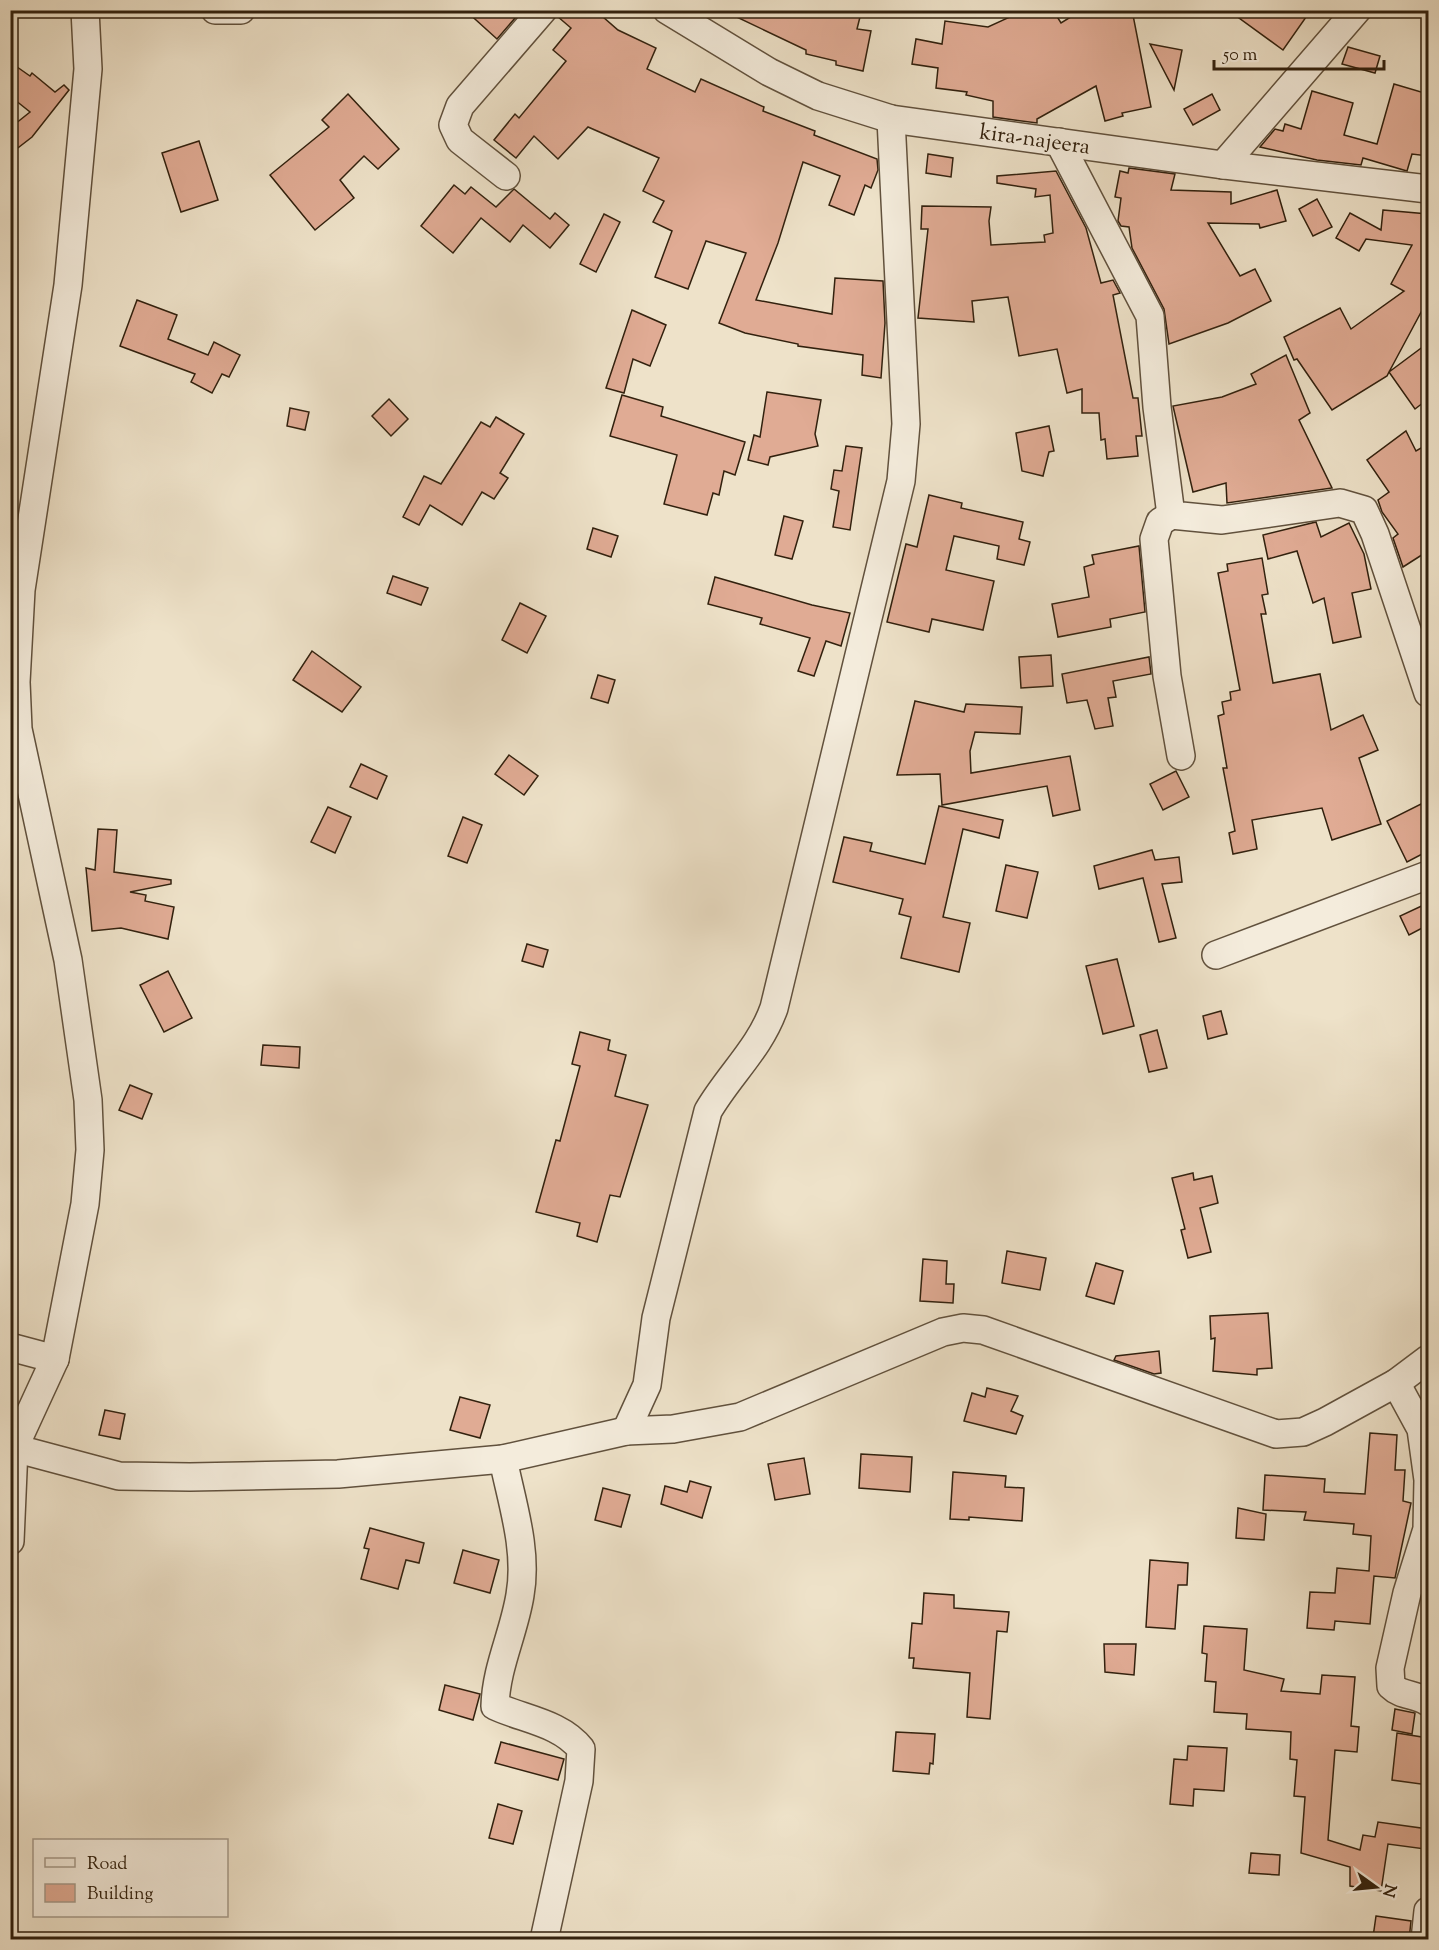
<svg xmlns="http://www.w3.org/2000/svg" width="1439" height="1950" viewBox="0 0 1439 1950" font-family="'Sorts Mill Goudy',serif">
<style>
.building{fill:#e0ab94;stroke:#32210e;stroke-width:1.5}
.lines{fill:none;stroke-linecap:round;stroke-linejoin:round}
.minor-casing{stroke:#61513d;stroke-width:30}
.minor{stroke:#f4ecdc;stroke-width:27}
.labels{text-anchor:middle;stroke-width:4.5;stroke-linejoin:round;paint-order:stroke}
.street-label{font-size:22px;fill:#32210e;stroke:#f4ecdc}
</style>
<rect width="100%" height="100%" fill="#eee2c9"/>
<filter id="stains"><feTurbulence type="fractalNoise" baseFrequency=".00333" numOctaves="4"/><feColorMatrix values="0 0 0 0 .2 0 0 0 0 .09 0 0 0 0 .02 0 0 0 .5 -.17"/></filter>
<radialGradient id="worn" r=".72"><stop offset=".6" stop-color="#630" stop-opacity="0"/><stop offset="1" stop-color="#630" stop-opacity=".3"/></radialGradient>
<g class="building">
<polygon points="465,10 522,10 497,39"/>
<polygon points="558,10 595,10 618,30 656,48 647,69 695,92 701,79 764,107 763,111 815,131 814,135 877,159 878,170 871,188 865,185 854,215 829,205 840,176 803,162 778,243 756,300 832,314 835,278 883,281 885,323 881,378 862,375 863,355 798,346 798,344 745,333 719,323 746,253 706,241 688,289 655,277 672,231 653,222 664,201 643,191 659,158 588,127 558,159 534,136 516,158 494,140 515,114 519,118 566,61 553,50 571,28 557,16"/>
<polygon points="722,10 837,10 860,17 857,29 871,31 863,71 836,65 836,61 806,54 806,50"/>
<polygon points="1025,10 1053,10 1061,23 1082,10 1132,10 1151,107 1122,113 1123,116 1105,121 1096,86 1037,119 1037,123 993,117 993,101 966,95 967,92 936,88 938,68 912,64 916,39 942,44 945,21 988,27"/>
<polygon points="1228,10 1311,10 1283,50"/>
<polygon points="1150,44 1182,50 1174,90"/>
<polygon points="1348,47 1380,56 1375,73 1342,64"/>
<polygon points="10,62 30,76 32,73 55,92 64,85 69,90 32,137 10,154 10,128 30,112 10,96"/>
<polygon points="1394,84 1428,94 1428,156 1412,154 1407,171 1363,158 1361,165 1317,160 1260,147 1275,129 1283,131 1285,124 1301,129 1312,91 1353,103 1344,135 1377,144"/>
<polygon points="348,94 399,149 378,169 364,156 340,180 354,198 315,230 270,175 329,127 322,120"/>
<polygon points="1212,94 1220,110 1193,125 1184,109"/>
<polygon points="199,141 218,200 181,212 162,153"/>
<polygon points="928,154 953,158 951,177 926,173"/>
<polygon points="1129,168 1175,174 1171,190 1231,192 1231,204 1277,190 1286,221 1260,228 1259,224 1208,223 1240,276 1255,269 1271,301 1228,323 1169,344 1164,309 1132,248 1129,227 1121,226 1118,221 1121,198 1115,197 1120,171 1128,173"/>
<polygon points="1056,171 1086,228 1101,283 1113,280 1120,293 1113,295 1133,398 1138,398 1142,436 1136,436 1138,456 1107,459 1105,439 1101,440 1099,413 1082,413 1082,389 1067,393 1057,349 1019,356 1008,297 972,301 974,322 918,318 928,229 921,229 922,206 991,207 989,221 991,245 1045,242 1044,235 1053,233 1050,195 1035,197 1036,189 997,183 997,176"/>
<polygon points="454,185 465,194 471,187 496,207 514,189 550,219 555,213 569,225 550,248 523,225 510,242 481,218 453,253 421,226"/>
<polygon points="1317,199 1332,227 1313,236 1299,209"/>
<polygon points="1383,210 1428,214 1428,304 1426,303 1389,372 1428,343 1428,399 1415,409 1389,372 1387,376 1332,410 1297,359 1294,360 1284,337 1340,308 1351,329 1404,291 1391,284 1412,245 1366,239 1359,251 1336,238 1350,213 1381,230"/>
<polygon points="604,214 620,222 596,272 580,264"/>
<polygon points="137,300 177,315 168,339 208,355 214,342 240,355 229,377 222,374 212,393 191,382 195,374 120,346"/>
<polygon points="632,310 666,325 650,366 633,359 624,393 606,388"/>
<polygon points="1286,355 1310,413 1299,420 1332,488 1227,503 1226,483 1193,492 1173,406 1222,397 1256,384 1251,374"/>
<polygon points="767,392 821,400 815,434 818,446 770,457 768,465 748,460 754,435 760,437"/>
<polygon points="622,395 663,407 661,416 745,442 735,475 724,471 719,495 713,493 707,515 664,504 677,455 610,436"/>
<polygon points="389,399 408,419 391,436 372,416"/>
<polygon points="290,408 309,412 305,430 287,426"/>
<polygon points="496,417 524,434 500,473 508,478 494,499 482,492 462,525 430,505 419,525 403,517 424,476 441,484 481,422 490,427"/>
<polygon points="1049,426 1054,451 1049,452 1043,476 1022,471 1016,433"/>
<polygon points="1406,431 1416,451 1428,444 1428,551 1403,567 1393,538 1398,534 1382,512 1378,500 1389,492 1367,460"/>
<polygon points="846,446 862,448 850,530 833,527 839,491 831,489 834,470 842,471"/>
<polygon points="929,495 962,503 961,508 1023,522 1019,539 1030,542 1024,565 997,559 999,546 954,536 946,570 994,581 983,630 932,619 929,632 887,622 906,544 917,547"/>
<polygon points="784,516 803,521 792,559 775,555"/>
<polygon points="1316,522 1321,537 1349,523 1364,554 1371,589 1352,593 1361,637 1333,643 1324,598 1313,603 1297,551 1268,559 1263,535"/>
<polygon points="593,528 618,536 611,557 587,549"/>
<polygon points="1139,546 1145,612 1110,619 1111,627 1058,637 1052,604 1089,597 1084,567 1094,564 1092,555"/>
<polygon points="1262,558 1268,594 1262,595 1266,614 1261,614 1273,683 1320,674 1331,730 1363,715 1378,750 1359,758 1381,824 1332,840 1322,808 1252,820 1257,849 1233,854 1229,833 1235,831 1223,768 1227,768 1218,716 1224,714 1222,702 1231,700 1230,692 1240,690 1218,573 1228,571 1227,564"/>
<polygon points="393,576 428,588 421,605 387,593"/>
<polygon points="715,577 812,605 850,613 841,646 826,641 814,676 798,671 810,638 760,624 762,618 708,604"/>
<polygon points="520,603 546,616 527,653 502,640"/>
<polygon points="312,651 361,687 342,712 293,680"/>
<polygon points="1051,655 1053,686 1021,688 1019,657"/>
<polygon points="1149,657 1151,674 1113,681 1116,697 1108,698 1113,726 1095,729 1087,700 1067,703 1062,674"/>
<polygon points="598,675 615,680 608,703 591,698"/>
<polygon points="915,701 964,712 966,704 1022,707 1020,734 975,732 970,751 971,773 1070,756 1080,810 1053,816 1047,786 942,805 940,774 897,775"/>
<polygon points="509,755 538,776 524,795 495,774"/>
<polygon points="361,764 387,776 377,799 350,787"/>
<polygon points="1176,771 1189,797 1163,810 1150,784"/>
<polygon points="1421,804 1428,820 1428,851 1407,862 1387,821"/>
<polygon points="939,806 1003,820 999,838 963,829 943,917 970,923 959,972 901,958 911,917 899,914 903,899 833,882 844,837 872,843 870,851 925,864"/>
<polygon points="328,807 351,817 335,853 311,842"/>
<polygon points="463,817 482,825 467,863 448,856"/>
<polygon points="98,829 117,830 114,872 171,880 171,884 130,892 146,895 145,901 174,907 168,939 121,928 92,931 86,868 95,870"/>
<polygon points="1152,850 1155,860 1179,857 1182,882 1162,884 1176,938 1159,942 1143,878 1099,889 1094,866"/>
<polygon points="1006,865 1038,872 1027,918 996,911"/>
<polygon points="1428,903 1428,925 1409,935 1400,916"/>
<polygon points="527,944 548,950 543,967 522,961"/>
<polygon points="1117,959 1134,1026 1103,1034 1086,966"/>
<polygon points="168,971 192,1018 164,1032 140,985"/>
<polygon points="1221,1011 1227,1034 1208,1039 1203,1016"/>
<polygon points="1157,1030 1167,1068 1149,1072 1140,1035"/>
<polygon points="580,1032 610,1040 608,1050 626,1055 615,1096 648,1105 620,1197 610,1195 597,1242 577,1236 580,1223 536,1212 556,1140 560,1141 580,1066 572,1064"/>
<polygon points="263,1045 300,1047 299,1068 261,1065"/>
<polygon points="130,1085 152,1094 142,1119 119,1110"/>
<polygon points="1193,1173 1194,1180 1212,1176 1218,1203 1200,1208 1211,1252 1188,1258 1181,1230 1185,1229 1172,1178"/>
<polygon points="1007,1251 1046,1258 1040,1290 1002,1283"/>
<polygon points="923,1259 947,1261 946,1284 954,1284 953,1303 920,1301"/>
<polygon points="1096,1263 1123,1271 1114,1304 1086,1296"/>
<polygon points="1268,1313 1272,1368 1257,1369 1257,1375 1213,1371 1215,1338 1211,1339 1210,1316"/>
<polygon points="1159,1351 1161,1373 1154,1374 1114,1360 1116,1356"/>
<polygon points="987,1388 1018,1396 1011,1411 1023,1416 1016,1434 964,1421 972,1393 985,1397"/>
<polygon points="460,1397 490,1405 480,1438 450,1430"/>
<polygon points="105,1410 125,1414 120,1439 99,1435"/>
<polygon points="1370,1433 1397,1435 1395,1470 1405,1470 1403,1501 1411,1503 1395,1578 1374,1576 1370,1624 1335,1621 1334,1630 1307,1628 1310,1592 1335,1593 1337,1568 1369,1571 1371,1536 1353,1534 1354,1524 1304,1520 1306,1512 1263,1510 1265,1475 1325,1479 1324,1492 1365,1494"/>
<polygon points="861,1454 912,1457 910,1492 859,1488"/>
<polygon points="804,1458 810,1494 775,1500 768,1464"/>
<polygon points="953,1472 1006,1476 1005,1487 1024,1488 1022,1521 969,1517 969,1520 950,1519"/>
<polygon points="690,1481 711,1487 702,1518 661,1504 665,1486 687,1492"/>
<polygon points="603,1488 630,1495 621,1527 595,1520"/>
<polygon points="1238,1508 1266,1514 1264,1540 1236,1538"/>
<polygon points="370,1528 424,1543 419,1563 406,1560 398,1589 361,1579 369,1549 364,1548"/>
<polygon points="463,1550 499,1560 490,1593 454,1583"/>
<polygon points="1150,1560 1188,1563 1187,1585 1178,1585 1175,1629 1146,1627"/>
<polygon points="924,1593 954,1595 954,1608 1009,1612 1007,1632 997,1631 990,1719 967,1717 970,1673 913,1668 914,1658 909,1658 912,1623 922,1624"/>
<polygon points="1204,1626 1247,1629 1244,1670 1284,1679 1281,1691 1320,1694 1322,1675 1355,1677 1351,1726 1359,1727 1357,1752 1335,1750 1328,1840 1360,1850 1363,1835 1375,1837 1378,1822 1428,1829 1425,1849 1388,1844 1381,1891 1350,1886 1350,1867 1301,1853 1305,1797 1294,1796 1297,1760 1290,1759 1291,1732 1246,1729 1247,1714 1214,1712 1216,1682 1205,1681 1207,1654 1202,1653"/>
<polygon points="1104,1644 1136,1644 1134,1675 1105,1672"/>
<polygon points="445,1685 480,1694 473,1720 439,1710"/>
<polygon points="1395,1709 1415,1713 1412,1734 1392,1730"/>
<polygon points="896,1732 935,1734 933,1764 930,1763 929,1774 893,1771"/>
<polygon points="1397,1733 1428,1738 1428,1785 1392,1780"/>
<polygon points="501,1742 564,1759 558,1780 495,1763"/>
<polygon points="1188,1746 1227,1748 1224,1791 1194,1789 1193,1806 1170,1804 1174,1759 1187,1760"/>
<polygon points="498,1804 522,1811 513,1844 489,1838"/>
<polygon points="1251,1853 1280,1855 1279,1875 1249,1873"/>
<polygon points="1376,1916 1411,1921 1409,1940 1373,1937"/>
</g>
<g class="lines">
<g class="minor-casing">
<g id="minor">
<polyline points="215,10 241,10"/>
<polyline points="667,10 769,72 818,96 891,119 1223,165 1428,189"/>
<polyline points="1059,142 1150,316 1157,407 1171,515 1222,520 1340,503 1364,510 1375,534 1428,693"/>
<polyline points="1223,165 1357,10"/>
<polyline points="506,176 460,140 453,125 460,106 543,10"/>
<polyline points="1171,515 1160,522 1154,539 1167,676 1181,756"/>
<polyline points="1216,955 1428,875"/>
<polyline points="10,1347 55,1359"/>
<path d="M 1396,1383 L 1421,1429 L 1428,1480 L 1427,1529 L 1407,1593 L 1390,1668 L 1391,1686 C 1401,1696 1416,1694 1428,1702"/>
<path d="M 626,1431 L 647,1385 L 656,1318 L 708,1111 C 729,1075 760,1048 774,1008 L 901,481 L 906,424 L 891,119"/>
<polyline points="14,1448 119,1476 190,1477 338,1474 503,1459 626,1431 673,1429 740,1417 943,1332 963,1328 983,1330 1276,1434 1303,1432 1325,1422 1396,1383 1428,1359"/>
<path d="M 503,1459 C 512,1503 528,1550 520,1595 C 514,1633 496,1667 495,1706 C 523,1719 561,1723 581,1749 L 579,1781 L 544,1940"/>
<polyline points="10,1541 14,1448 55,1359 85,1204 90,1150 88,1100 68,960 18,729 16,682 21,590 68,285 88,69 85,10"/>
<polyline points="1425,1940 1428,1911"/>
</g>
</g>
<use href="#minor" class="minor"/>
</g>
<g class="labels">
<g class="street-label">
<text transform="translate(1035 138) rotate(8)" y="8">kira-najeera</text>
</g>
</g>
<rect width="1439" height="1950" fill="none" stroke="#eee2c9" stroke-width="36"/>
<rect x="12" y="12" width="1415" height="1926" fill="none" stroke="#32210e" stroke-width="3"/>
<rect x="18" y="18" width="1403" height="1914" fill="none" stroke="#32210e" stroke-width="1.5"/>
<rect x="33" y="1839" width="195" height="78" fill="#f4ecdc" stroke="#a69b8a" stroke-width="1.5"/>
<rect x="45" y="1858" width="30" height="9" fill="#f4ecdc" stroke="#a69b8a" stroke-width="1.5"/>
<text x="87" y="1869" font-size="18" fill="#32210e">Road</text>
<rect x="45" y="1884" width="30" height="18" fill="#e0ab94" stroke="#a69b8a" stroke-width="1.5"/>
<text x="87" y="1899" font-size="18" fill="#32210e">Building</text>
<g transform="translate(1376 1887) rotate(105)" stroke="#f4ecdc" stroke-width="4.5" paint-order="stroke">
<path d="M0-4.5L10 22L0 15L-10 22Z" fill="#32210e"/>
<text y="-9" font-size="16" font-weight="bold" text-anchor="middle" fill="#32210e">N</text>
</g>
<path d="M1214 60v9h170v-9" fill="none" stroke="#32210e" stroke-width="3"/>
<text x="1223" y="60" font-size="18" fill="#32210e" stroke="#f4ecdc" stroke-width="4.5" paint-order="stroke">50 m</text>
<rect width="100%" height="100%" filter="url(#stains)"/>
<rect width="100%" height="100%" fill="url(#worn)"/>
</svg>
